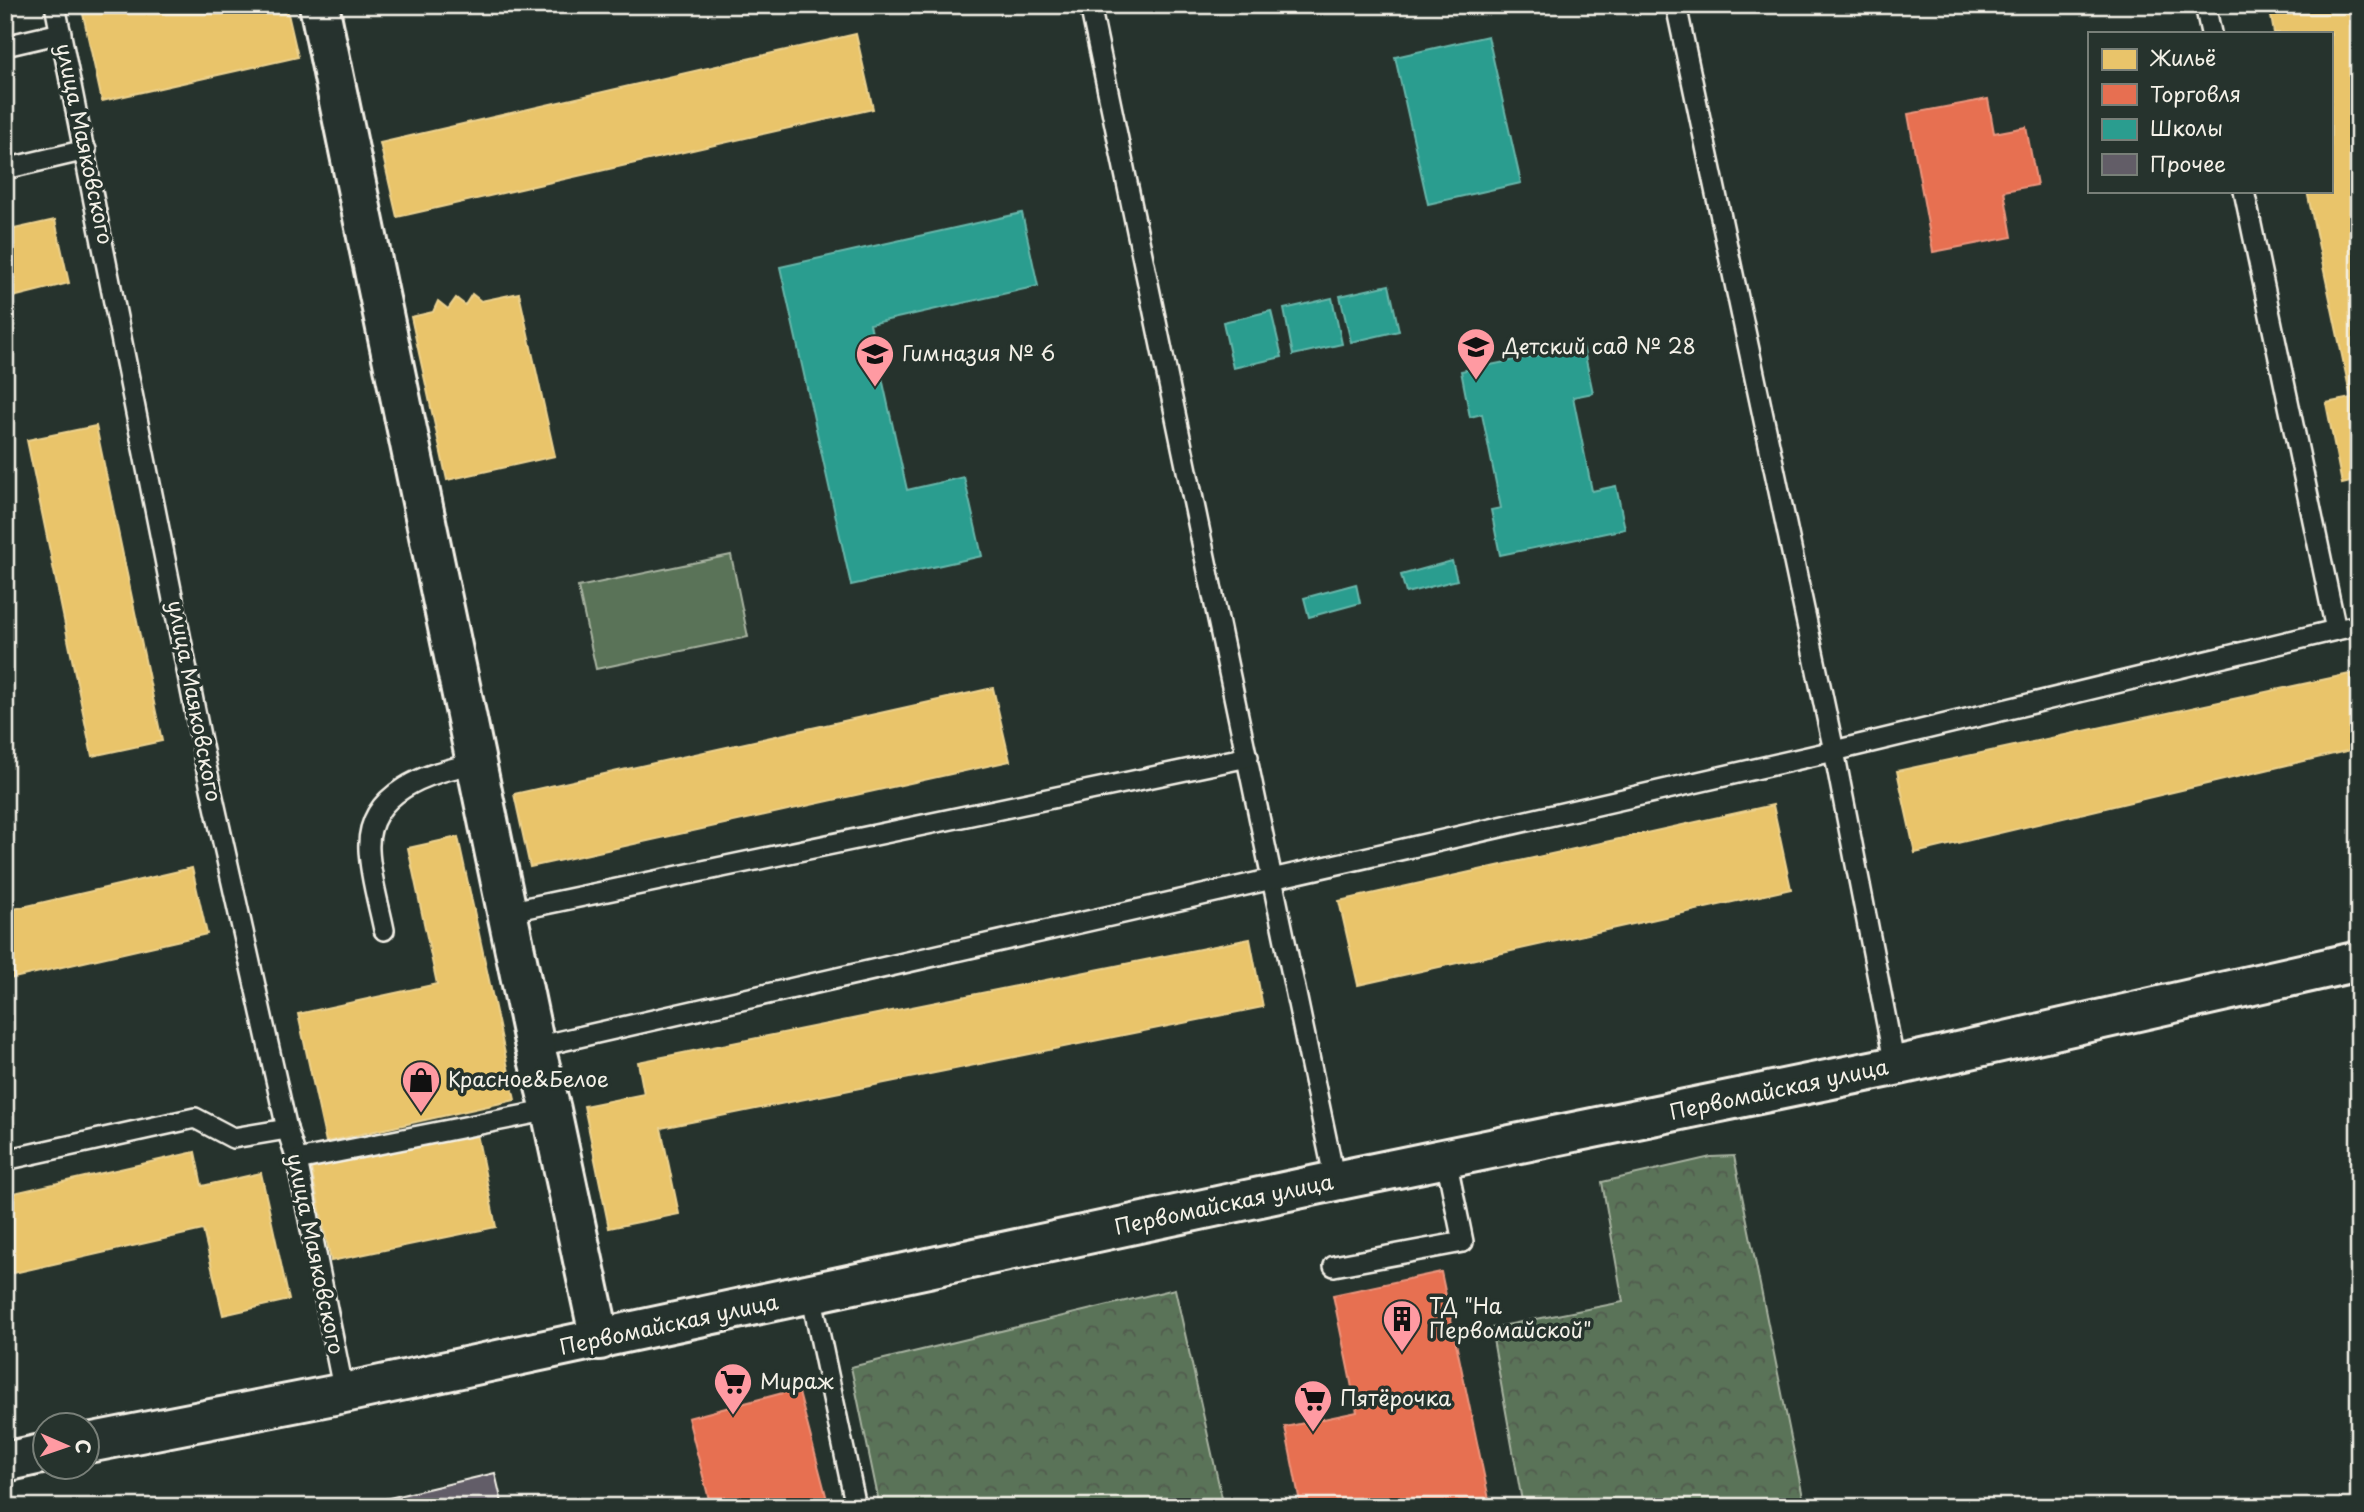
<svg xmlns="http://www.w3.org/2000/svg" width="2364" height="1512" viewBox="0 0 2364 1512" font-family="'Playpen Sans',sans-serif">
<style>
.forest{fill:url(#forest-crowns);stroke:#a7b2a0;stroke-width:2}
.garden{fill:#5a7358;stroke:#a7b2a0;stroke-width:2}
.homes{fill:#e9c46a;stroke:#ecd290;stroke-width:2}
.shops{fill:#e76f51;stroke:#eb967e;stroke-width:2}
.schools{fill:#2a9d8f;stroke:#67b6aa;stroke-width:2}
.building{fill:#625d67;stroke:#f4f1e8;stroke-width:2}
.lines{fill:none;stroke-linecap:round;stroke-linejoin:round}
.lane-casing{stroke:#f4f1e8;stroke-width:24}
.street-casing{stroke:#f4f1e8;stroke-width:44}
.secondary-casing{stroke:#f4f1e8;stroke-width:44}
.lane{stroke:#26332d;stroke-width:19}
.street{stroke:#26332d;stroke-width:38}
.secondary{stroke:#26332d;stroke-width:38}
.labels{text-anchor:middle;stroke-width:7;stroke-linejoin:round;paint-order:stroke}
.street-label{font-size:21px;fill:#f4f1e8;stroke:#26332d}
.poi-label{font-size:21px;fill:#f4f1e8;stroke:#26332d;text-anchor:start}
</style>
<defs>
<pattern id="forest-crowns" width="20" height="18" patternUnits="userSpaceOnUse" patternTransform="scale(1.75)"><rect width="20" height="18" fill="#5a7358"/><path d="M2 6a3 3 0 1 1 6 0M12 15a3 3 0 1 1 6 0" fill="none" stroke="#515b4e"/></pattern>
</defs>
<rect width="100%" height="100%" fill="#26332d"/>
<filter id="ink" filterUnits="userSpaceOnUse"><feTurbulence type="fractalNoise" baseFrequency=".0143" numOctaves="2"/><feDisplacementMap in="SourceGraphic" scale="14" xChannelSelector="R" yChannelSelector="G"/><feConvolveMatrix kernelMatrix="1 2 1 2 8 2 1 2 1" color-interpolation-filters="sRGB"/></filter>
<g filter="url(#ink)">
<g class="forest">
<polygon points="1734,1156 1805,1507 1523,1507 1491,1328 1623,1302 1602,1182 1711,1157"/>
<polygon points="1175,1289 1224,1507 880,1507 851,1367"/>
</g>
<polygon class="garden" points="731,555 748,637 596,669 578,587"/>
<g class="homes">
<polygon points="81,5 286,5 298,57 102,101"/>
<polygon points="2269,5 2357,5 2359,13 2359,480 2342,484 2326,403 2351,398 2307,191 2331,191 2331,33 2274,33"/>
<polygon points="856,34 873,109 397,217 380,143"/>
<polygon points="55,220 69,283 5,299 5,231"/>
<polygon points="519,293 555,456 447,480 411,317 433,312 438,301 448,309 456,298 465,305 472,294 481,301"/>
<polygon points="96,426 162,741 92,756 27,440"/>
<polygon points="2359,672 2359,748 1915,853 1897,771"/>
<polygon points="993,688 1010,761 530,867 514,794"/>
<polygon points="1773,805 1791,889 1358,985 1339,901"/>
<polygon points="458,837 515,1100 326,1142 298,1014 437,984 408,848"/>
<polygon points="192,868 207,934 5,980 5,911"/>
<polygon points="1250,939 1263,1007 661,1128 679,1214 609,1228 584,1106 644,1094 638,1062"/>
<polygon points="477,1134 496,1227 331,1261 311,1168"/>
<polygon points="195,1152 202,1186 261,1173 289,1300 223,1315 203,1230 5,1275 5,1195"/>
</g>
<g class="shops">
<polygon points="1988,99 1994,133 2026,127 2037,185 2004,191 2012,237 1933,252 1908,114"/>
<polygon points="1441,1272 1489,1499 1450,1507 1301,1507 1285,1427 1357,1412 1333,1295"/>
<polygon points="798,1389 829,1507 711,1507 688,1418"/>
</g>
<g class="schools">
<polygon points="1488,36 1521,183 1428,204 1395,57"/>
<polygon points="1022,213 1038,286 870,324 907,490 964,477 982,556 851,585 780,267"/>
<polygon points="1389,285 1399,331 1351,342 1340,296"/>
<polygon points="1332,298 1342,344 1293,355 1284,309"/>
<polygon points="1271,311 1282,357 1233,368 1223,322"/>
<polygon points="1583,346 1593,393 1573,397 1592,491 1616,486 1625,529 1500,555 1491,510 1501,508 1482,414 1470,417 1461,371"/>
<polygon points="1452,561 1457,580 1406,593 1401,575"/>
<polygon points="1356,584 1360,603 1309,617 1304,598"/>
</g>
<polygon class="building" points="495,1473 503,1507 351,1507"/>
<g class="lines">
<g class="lane-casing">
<g id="lane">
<polyline points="55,5 206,766 287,1129 297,1160 344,1393"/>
<polyline points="1090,5 1335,1181"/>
<polyline points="1676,5 1834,751 1895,1066"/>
<polyline points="2205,5 2211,33"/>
<polyline points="5,46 61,33"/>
<polyline points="5,169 86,150"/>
<polyline points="2336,630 2359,625"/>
<polyline points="507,912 1248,757"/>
<path d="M 384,930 C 379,905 370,876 369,850 C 366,792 430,771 476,764"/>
<polyline points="535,1047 1834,751 2336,630 2244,191"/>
<polyline points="5,1160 195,1118 233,1138 287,1129"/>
<polyline points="297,1160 551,1110"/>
<polyline points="1334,1266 1463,1242 1446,1159"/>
<polyline points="811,1294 856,1507"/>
</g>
</g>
<g class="street-casing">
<polyline id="street" points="319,5 535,1047 551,1110 600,1340"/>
</g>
<g class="secondary-casing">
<g id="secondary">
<polyline points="88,1443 344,1393 1335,1181 1895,1066 2359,961"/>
<polyline points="5,1462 46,1453"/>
</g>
</g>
<use href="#lane" class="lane"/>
<use href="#street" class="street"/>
<use href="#secondary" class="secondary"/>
</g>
</g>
<defs>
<g id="school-pin" transform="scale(2.0125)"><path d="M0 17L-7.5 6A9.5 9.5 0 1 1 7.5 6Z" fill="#ff9aa2" stroke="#26332d"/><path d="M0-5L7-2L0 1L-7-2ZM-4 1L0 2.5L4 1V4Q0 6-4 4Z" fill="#111"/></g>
<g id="shop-pin" transform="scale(2.0125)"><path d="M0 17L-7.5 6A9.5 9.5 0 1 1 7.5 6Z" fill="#ff9aa2" stroke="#26332d"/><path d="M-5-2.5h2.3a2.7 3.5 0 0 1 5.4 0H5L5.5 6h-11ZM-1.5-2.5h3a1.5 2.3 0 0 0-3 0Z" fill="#111"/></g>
<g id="building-pin" transform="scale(2.0125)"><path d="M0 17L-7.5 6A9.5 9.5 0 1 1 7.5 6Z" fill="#ff9aa2" stroke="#26332d"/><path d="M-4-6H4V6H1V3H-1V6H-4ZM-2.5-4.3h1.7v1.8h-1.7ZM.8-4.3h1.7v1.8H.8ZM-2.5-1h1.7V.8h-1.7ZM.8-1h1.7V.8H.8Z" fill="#111"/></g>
<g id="supermarket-pin" transform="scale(2.0125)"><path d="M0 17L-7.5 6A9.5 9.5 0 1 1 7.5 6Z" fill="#ff9aa2" stroke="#26332d"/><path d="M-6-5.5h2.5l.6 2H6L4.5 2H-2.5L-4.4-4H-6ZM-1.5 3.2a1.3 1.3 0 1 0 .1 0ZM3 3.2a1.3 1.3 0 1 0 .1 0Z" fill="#111"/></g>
</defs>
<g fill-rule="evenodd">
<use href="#school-pin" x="1476" y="347"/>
<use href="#school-pin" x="875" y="354"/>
<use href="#shop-pin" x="421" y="1080"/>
<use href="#building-pin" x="1402" y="1319"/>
<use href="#supermarket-pin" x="733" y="1382"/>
<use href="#supermarket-pin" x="1313" y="1399"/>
</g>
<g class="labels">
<g class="street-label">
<text transform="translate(84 144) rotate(78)" y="7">улица Маяковского</text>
<text transform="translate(194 701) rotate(79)" y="7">улица Маяковского</text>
<text transform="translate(1779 1090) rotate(-12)" y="7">Первомайская улица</text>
<text transform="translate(1224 1205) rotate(-12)" y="7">Первомайская улица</text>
<text transform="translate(315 1254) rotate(78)" y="7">улица Маяковского</text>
<text transform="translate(669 1325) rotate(-12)" y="7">Первомайская улица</text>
</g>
<g class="poi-label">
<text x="1503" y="354">Детский сад № 28</text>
<text x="902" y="361">Гимназия № 6</text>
<text x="448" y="1087">Красное&amp;Белое</text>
<text x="1429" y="1314">ТД "На<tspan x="1429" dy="24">Первомайской"</tspan></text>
<text x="760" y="1389">Мираж</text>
<text x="1340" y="1406">Пятёрочка</text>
</g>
</g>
<rect width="2364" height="1512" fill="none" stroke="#26332d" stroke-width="28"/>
<rect x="14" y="14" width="2336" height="1484" fill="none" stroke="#f4f1e8" stroke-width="2.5" filter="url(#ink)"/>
<rect x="2088" y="32" width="245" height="161" fill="#26332d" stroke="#787f78" stroke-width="2"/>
<rect x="2102" y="49" width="35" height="21" fill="#e9c46a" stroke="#787f78" stroke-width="2"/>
<text x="2150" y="66" font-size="21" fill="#f4f1e8">Жильё</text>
<rect x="2102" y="84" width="35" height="21" fill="#e76f51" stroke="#787f78" stroke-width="2"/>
<text x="2150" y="102" font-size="21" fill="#f4f1e8">Торговля</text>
<rect x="2102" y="119" width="35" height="21" fill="#2a9d8f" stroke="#787f78" stroke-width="2"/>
<text x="2150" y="136" font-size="21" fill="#f4f1e8">Школы</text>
<rect x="2102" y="154" width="35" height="21" fill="#625d67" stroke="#787f78" stroke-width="2"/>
<text x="2150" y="172" font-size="21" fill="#f4f1e8">Прочее</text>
<g transform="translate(66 1446) rotate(92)"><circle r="33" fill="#26332d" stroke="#787f78" stroke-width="2"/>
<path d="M0-5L12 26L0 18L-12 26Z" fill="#ff9aa2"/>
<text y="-10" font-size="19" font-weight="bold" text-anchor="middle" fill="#f4f1e8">С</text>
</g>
</svg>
